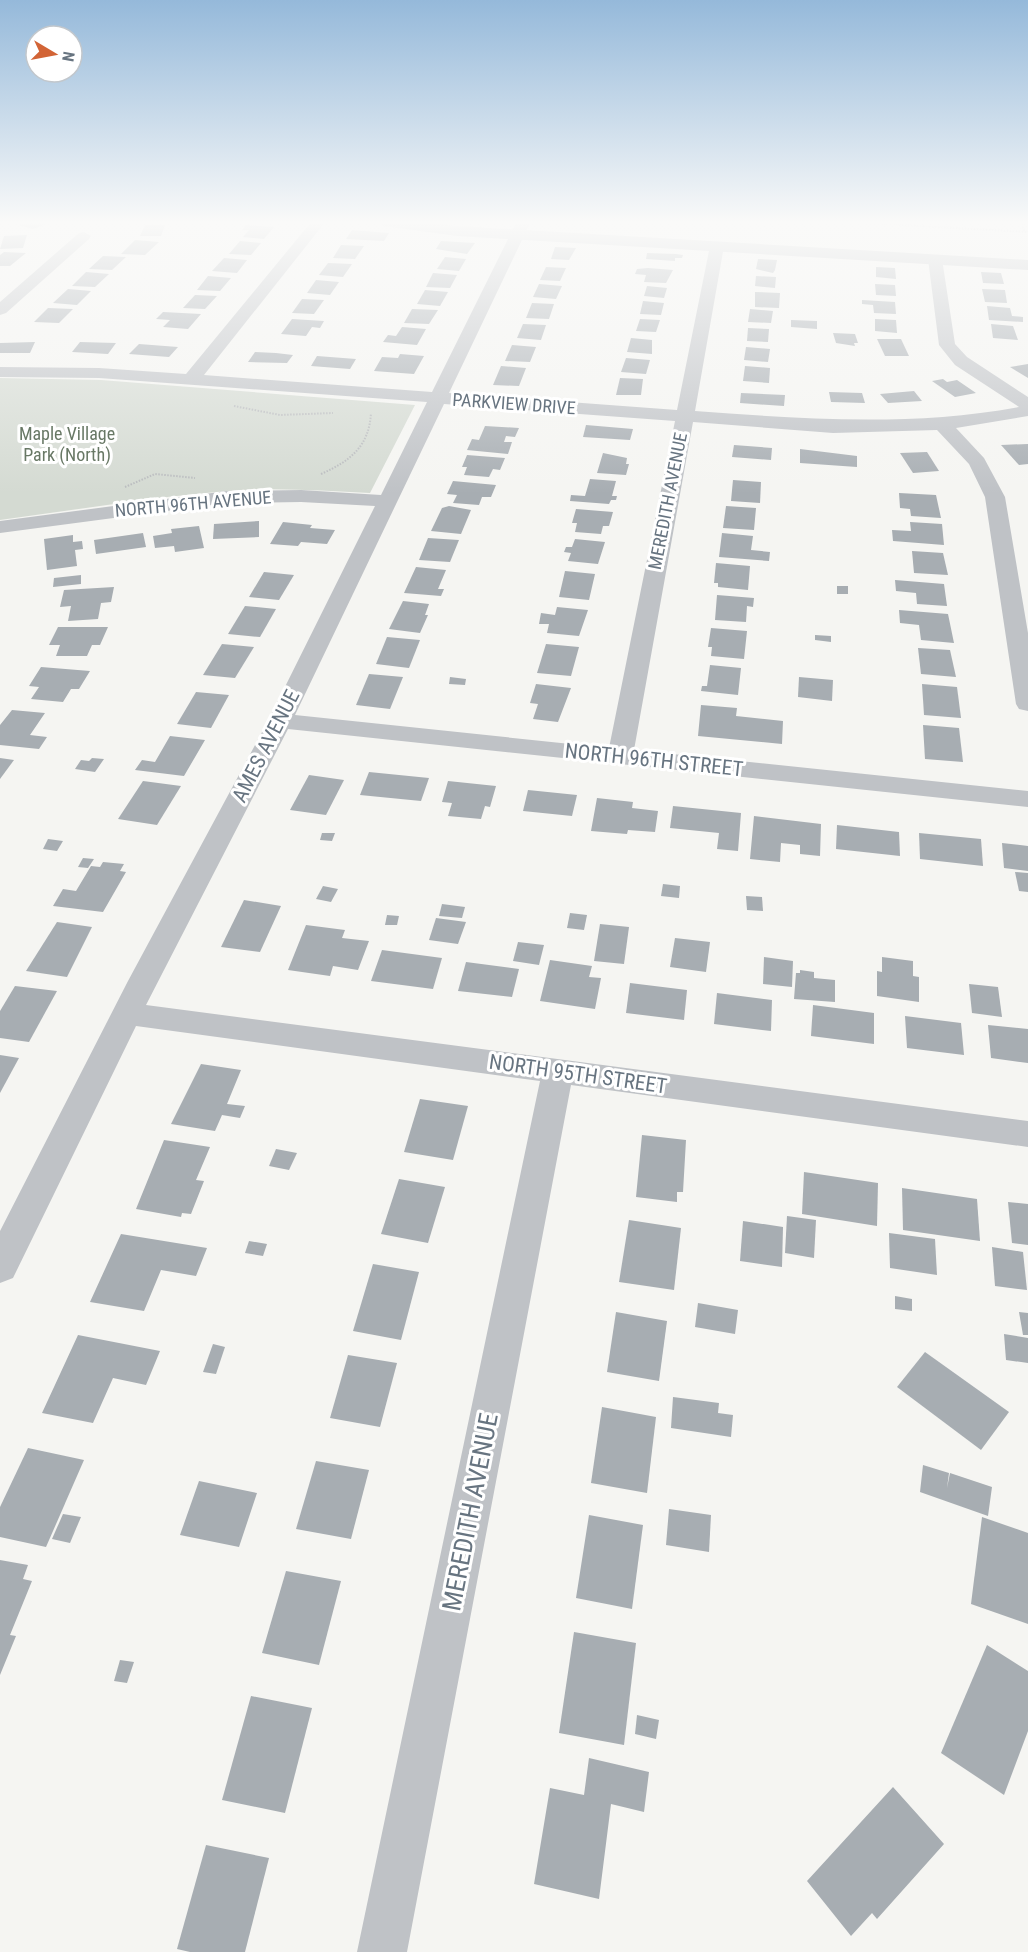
<svg xmlns="http://www.w3.org/2000/svg" width="1028" height="1952" viewBox="0 0 1028 1952" font-family="'Roboto Condensed',sans-serif">
<style>
.green{fill:#d4dad2}
.building{fill:#a7adb2}
.lines{fill:none;stroke-linecap:round;stroke-linejoin:round}
.path{stroke:#b9bbbe;stroke-width:2;stroke-dasharray:1.5 1.5;stroke-linecap:butt}
.minor{fill:#bfc2c6;fill-rule:evenodd}
.tertiary{fill:#bfc2c6;fill-rule:evenodd}
.labels{text-anchor:middle;stroke-width:6;stroke-linejoin:round;paint-order:stroke}
.far-street-label{font-size:18px;fill:#677480;stroke:#fff}
.far-park-label{font-size:18px;fill:#687865;stroke:#fff}
.street-label{font-size:21px;fill:#677480;stroke:#fff}
.near-street-label{font-size:26px;fill:#677480;stroke:#fff}
</style>
<rect width="100%" height="100%" fill="#f5f5f2"/>
<path class="green" d="M 0,378 L 101,380 L 415,405 L 370,493 C 323,491 276,487 228,491 C 152,497 76,510 0,520 Z"/>
<g class="building">
<polygon points="30,221 55,221 33,229 18,225"/>
<polygon points="145,225 165,225 161,236 140,236"/>
<polygon points="246,225 274,227 264,239 243,237 249,230 242,230"/>
<polygon points="352,230 389,233 384,241 346,239"/>
<polygon points="27,235 23,248 0,249 4,236"/>
<polygon points="135,240 159,242 145,255 121,254"/>
<polygon points="240,241 261,243 251,255 229,254"/>
<polygon points="441,241 475,243 467,254 436,249"/>
<polygon points="341,245 364,246 355,259 333,258"/>
<polygon points="555,247 576,248 569,260 551,259"/>
<polygon points="4,252 26,253 10,266 0,266 0,255"/>
<polygon points="647,253 676,254 683,255 682,258 675,258 675,261 646,259"/>
<polygon points="103,256 126,257 112,270 89,269"/>
<polygon points="445,257 466,259 459,271 437,269"/>
<polygon points="224,258 247,260 237,273 212,271"/>
<polygon points="758,259 777,260 775,270 773,273 756,269"/>
<polygon points="328,263 352,264 343,277 319,275"/>
<polygon points="546,267 566,268 560,281 540,280"/>
<polygon points="876,267 895,268 896,279 876,277"/>
<polygon points="648,268 673,270 666,283 644,282 646,275 635,274 637,269"/>
<polygon points="86,272 109,274 95,287 72,286"/>
<polygon points="981,272 1001,273 1004,284 983,283"/>
<polygon points="433,273 457,275 450,288 426,287"/>
<polygon points="208,276 231,278 220,291 197,290"/>
<polygon points="756,276 776,277 775,288 755,286"/>
<polygon points="316,280 339,282 330,295 307,293"/>
<polygon points="539,284 562,286 556,299 533,297"/>
<polygon points="875,284 895,285 896,296 876,295"/>
<polygon points="647,286 667,288 664,298 644,296"/>
<polygon points="68,289 91,291 77,305 53,303"/>
<polygon points="982,289 1005,290 1007,303 985,302"/>
<polygon points="425,290 448,292 440,306 417,304"/>
<polygon points="755,292 780,293 779,308 755,307"/>
<polygon points="195,295 217,296 205,309 183,308"/>
<polygon points="302,299 324,300 314,314 292,313"/>
<polygon points="862,300 895,302 896,314 874,313 873,305 862,304"/>
<polygon points="643,301 664,303 661,315 640,314"/>
<polygon points="532,303 554,304 549,319 526,318"/>
<polygon points="987,306 1010,308 1012,316 1023,317 1023,322 989,320"/>
<polygon points="48,308 73,309 59,323 34,322"/>
<polygon points="412,309 438,310 429,324 404,323"/>
<polygon points="750,309 773,311 771,323 748,322"/>
<polygon points="163,312 201,314 188,329 163,327 170,320 156,319"/>
<polygon points="292,319 324,321 320,328 312,327 306,336 281,334"/>
<polygon points="640,319 660,320 656,332 636,331"/>
<polygon points="875,319 896,320 897,333 875,331"/>
<polygon points="791,320 817,321 817,329 791,327"/>
<polygon points="523,324 546,325 541,340 517,338"/>
<polygon points="991,324 1013,326 1018,340 993,338"/>
<polygon points="402,327 426,329 417,345 383,342 388,335 396,336"/>
<polygon points="748,328 769,329 768,342 747,341"/>
<polygon points="833,333 855,334 858,343 854,343 855,346 836,343"/>
<polygon points="631,338 652,340 652,354 627,352"/>
<polygon points="877,339 901,339 909,356 885,356"/>
<polygon points="35,342 30,353 0,353 0,343"/>
<polygon points="80,342 116,343 108,354 72,352"/>
<polygon points="139,344 178,347 169,357 129,354"/>
<polygon points="512,345 536,347 530,362 505,361"/>
<polygon points="746,347 770,349 768,362 744,360"/>
<polygon points="255,352 276,353 293,355 287,363 248,362"/>
<polygon points="400,354 424,356 414,374 374,371 382,357 398,358"/>
<polygon points="317,356 356,359 350,369 311,366"/>
<polygon points="626,358 650,360 646,374 621,372"/>
<polygon points="1028,364 1028,378 1010,367"/>
<polygon points="501,366 526,368 519,386 493,385"/>
<polygon points="745,366 770,368 769,383 743,381"/>
<polygon points="620,378 643,379 641,395 616,395"/>
<polygon points="943,379 947,382 957,380 976,393 955,397 932,381"/>
<polygon points="914,391 922,401 888,403 880,394"/>
<polygon points="829,392 862,393 865,403 831,402"/>
<polygon points="741,393 785,395 784,406 740,403"/>
<polygon points="586,425 633,429 630,440 583,437"/>
<polygon points="485,426 519,428 515,437 506,436 504,442 512,442 508,454 467,450 472,439 479,440"/>
<polygon points="1028,444 1028,464 1019,465 1001,445"/>
<polygon points="734,445 772,448 771,460 732,457"/>
<polygon points="800,449 857,456 857,467 800,463"/>
<polygon points="927,452 939,471 913,473 900,453"/>
<polygon points="603,453 627,458 626,464 629,464 626,475 597,473"/>
<polygon points="467,455 505,458 500,470 493,469 489,477 464,475 467,467 462,467"/>
<polygon points="590,479 616,481 612,496 617,496 616,500 611,500 609,504 570,501 571,495 585,496"/>
<polygon points="733,480 761,482 760,503 731,501"/>
<polygon points="453,481 496,485 491,497 482,497 479,505 453,503 457,495 447,494"/>
<polygon points="899,493 936,495 941,518 911,516 910,509 900,508"/>
<polygon points="449,506 471,510 461,534 431,531 442,508"/>
<polygon points="726,506 756,508 754,530 723,528"/>
<polygon points="576,509 613,512 609,526 603,526 601,534 575,532 577,523 572,523"/>
<polygon points="259,521 259,537 213,539 214,524"/>
<polygon points="283,522 312,525 310,528 335,530 327,544 301,542 298,546 270,544"/>
<polygon points="910,522 942,524 944,545 893,541 892,530 911,531"/>
<polygon points="199,526 204,548 175,552 174,546 155,548 153,536 172,533 171,529"/>
<polygon points="143,533 146,547 96,554 94,540"/>
<polygon points="722,533 753,536 751,550 770,552 769,561 719,557"/>
<polygon points="73,535 73,542 82,541 83,549 75,550 77,566 47,570 44,539"/>
<polygon points="428,538 459,540 450,562 419,560"/>
<polygon points="575,539 605,542 598,564 568,561 571,553 564,552 566,547 572,547"/>
<polygon points="912,551 943,553 948,575 914,573"/>
<polygon points="716,563 750,566 748,590 718,587 718,583 714,583"/>
<polygon points="416,567 446,570 438,589 444,589 441,596 404,593"/>
<polygon points="565,571 595,574 589,600 559,597"/>
<polygon points="264,572 294,575 279,600 249,597"/>
<polygon points="81,575 81,584 53,587 54,578"/>
<polygon points="895,580 944,584 947,606 917,604 916,593 896,591"/>
<rect x="837" y="586" width="11" height="8"/>
<polygon points="114,587 111,602 101,603 98,619 68,621 71,606 60,607 64,590"/>
<polygon points="717,595 754,598 753,607 747,606 746,622 715,620"/>
<polygon points="403,601 429,604 425,615 428,615 420,633 389,629"/>
<polygon points="245,606 276,609 260,637 228,634"/>
<polygon points="557,607 588,610 579,636 547,633 549,624 539,624 541,613 555,615"/>
<polygon points="899,610 948,614 954,643 921,640 919,625 900,623"/>
<polygon points="58,627 108,627 100,645 92,645 87,656 56,656 60,645 49,645"/>
<polygon points="711,628 747,631 744,659 711,656 712,647 708,647"/>
<polygon points="815,635 831,636 831,642 815,640"/>
<polygon points="387,637 420,640 409,668 376,664"/>
<polygon points="222,644 254,647 235,678 203,675"/>
<polygon points="546,644 579,647 571,676 537,673"/>
<polygon points="918,648 950,650 956,677 921,674"/>
<polygon points="710,665 741,668 738,695 701,691 702,686 707,686"/>
<polygon points="41,667 90,671 79,689 71,689 63,702 31,699 39,687 29,686"/>
<polygon points="369,674 403,677 390,709 356,705"/>
<polygon points="450,677 466,679 465,685 449,684"/>
<polygon points="799,677 833,680 832,701 798,697"/>
<polygon points="536,684 571,688 558,722 533,719 538,704 530,703"/>
<polygon points="922,684 957,687 961,718 924,715"/>
<polygon points="196,692 229,695 211,728 177,724"/>
<polygon points="701,705 737,708 736,716 783,721 782,744 698,736"/>
<polygon points="12,710 45,713 30,735 47,737 39,749 0,745 0,725"/>
<polygon points="923,725 959,728 963,762 925,759"/>
<polygon points="170,736 205,740 184,776 135,770 142,760 155,762"/>
<polygon points="0,758 14,760 0,779"/>
<polygon points="92,758 104,759 95,772 75,769 81,760 89,761"/>
<polygon points="369,772 429,778 421,801 360,795"/>
<polygon points="309,775 344,780 326,815 290,810"/>
<polygon points="143,781 181,786 157,825 118,819"/>
<polygon points="448,781 496,786 490,807 485,806 481,819 448,816 452,803 442,802"/>
<polygon points="528,790 577,795 572,816 523,811"/>
<polygon points="597,798 633,802 632,808 658,811 655,832 628,830 627,834 591,831"/>
<polygon points="673,806 741,813 738,851 717,849 719,833 670,828"/>
<polygon points="754,816 821,824 820,856 800,854 800,845 781,843 780,862 750,859"/>
<polygon points="837,825 899,832 900,856 836,849"/>
<polygon points="322,833 335,833 332,841 320,840"/>
<polygon points="919,833 981,839 983,866 920,859"/>
<polygon points="48,839 63,841 57,851 43,849"/>
<polygon points="1002,843 1028,846 1028,871 1004,868"/>
<polygon points="83,858 94,859 88,868 78,867"/>
<polygon points="103,862 124,864 120,871 126,872 103,912 53,906 63,889 76,891 91,866 100,867"/>
<polygon points="1015,872 1028,873 1028,892 1019,891"/>
<polygon points="663,884 680,886 679,898 661,896"/>
<polygon points="323,886 338,889 331,902 316,899"/>
<polygon points="746,896 762,897 763,911 747,910"/>
<polygon points="244,900 281,906 260,952 221,947"/>
<polygon points="442,904 465,907 462,918 439,916"/>
<polygon points="570,913 587,915 584,930 567,928"/>
<polygon points="387,915 399,916 397,925 385,925"/>
<polygon points="436,918 466,922 458,944 429,940"/>
<polygon points="57,922 92,927 67,977 26,971"/>
<polygon points="600,924 629,927 624,964 594,961"/>
<polygon points="306,925 345,930 342,938 369,941 358,970 333,966 330,976 288,970"/>
<polygon points="675,938 710,942 706,972 670,967"/>
<polygon points="518,942 544,945 539,965 513,961"/>
<polygon points="382,950 442,958 433,989 371,981"/>
<polygon points="764,957 793,961 792,987 763,984"/>
<polygon points="882,957 913,961 913,976 919,977 919,1002 877,996 877,971 882,972"/>
<polygon points="550,960 592,966 589,977 601,978 595,1009 540,1001"/>
<polygon points="466,962 519,969 512,997 458,991"/>
<polygon points="800,970 814,972 814,978 835,980 835,1002 794,999 796,973 800,973"/>
<polygon points="630,983 687,990 684,1020 626,1013"/>
<polygon points="969,984 998,987 1002,1017 972,1013"/>
<polygon points="15,986 57,991 29,1042 0,1038 0,1011"/>
<polygon points="717,993 772,1000 771,1031 714,1024"/>
<polygon points="813,1005 874,1013 874,1044 811,1036"/>
<polygon points="905,1016 961,1023 964,1055 907,1048"/>
<polygon points="988,1025 1028,1029 1028,1063 991,1058"/>
<polygon points="0,1055 19,1058 0,1093"/>
<polygon points="201,1064 241,1070 227,1104 245,1106 240,1118 222,1115 215,1131 171,1124"/>
<polygon points="420,1099 468,1106 453,1160 404,1152"/>
<polygon points="642,1135 686,1140 683,1192 677,1192 677,1202 636,1197"/>
<polygon points="164,1140 210,1147 196,1180 204,1181 191,1214 182,1213 181,1217 136,1209"/>
<polygon points="276,1149 297,1153 289,1170 269,1166"/>
<polygon points="804,1172 878,1183 877,1226 802,1214"/>
<polygon points="399,1179 445,1187 428,1243 381,1234"/>
<polygon points="902,1188 977,1199 980,1241 903,1230"/>
<polygon points="1008,1202 1028,1204 1028,1245 1012,1243"/>
<polygon points="787,1216 816,1220 814,1258 785,1253"/>
<polygon points="629,1220 681,1228 674,1290 619,1282"/>
<polygon points="743,1221 783,1227 782,1267 740,1261"/>
<polygon points="889,1233 935,1239 937,1275 890,1268"/>
<polygon points="121,1234 207,1248 196,1276 161,1270 144,1311 90,1302"/>
<polygon points="249,1241 267,1244 263,1256 245,1253"/>
<polygon points="992,1247 1023,1252 1027,1290 995,1286"/>
<polygon points="373,1264 419,1272 401,1340 353,1331"/>
<polygon points="895,1296 912,1299 912,1311 895,1309"/>
<polygon points="698,1303 738,1310 735,1334 695,1327"/>
<polygon points="616,1312 667,1321 659,1381 607,1372"/>
<polygon points="1019,1312 1028,1313 1028,1335 1023,1335"/>
<polygon points="1004,1334 1028,1338 1028,1363 1006,1360"/>
<polygon points="78,1335 160,1351 146,1385 113,1378 93,1423 42,1413"/>
<polygon points="213,1344 225,1347 216,1374 203,1372"/>
<polygon points="925,1352 1009,1412 981,1450 897,1387"/>
<polygon points="348,1355 397,1363 380,1427 330,1418"/>
<polygon points="673,1397 719,1403 718,1413 733,1415 731,1437 671,1428"/>
<polygon points="602,1407 656,1417 647,1493 591,1483"/>
<polygon points="28,1448 84,1460 46,1547 0,1537 0,1507"/>
<polygon points="316,1461 369,1470 351,1539 296,1529"/>
<polygon points="923,1465 949,1473 947,1488 950,1473 992,1487 988,1516 920,1492"/>
<polygon points="199,1481 257,1493 239,1547 180,1535"/>
<polygon points="669,1509 711,1515 709,1552 666,1545"/>
<polygon points="63,1514 81,1517 70,1543 52,1539"/>
<polygon points="589,1515 643,1525 632,1609 576,1598"/>
<polygon points="982,1517 1028,1533 1028,1624 971,1604"/>
<polygon points="0,1560 28,1565 23,1579 32,1581 10,1635 16,1636 0,1675"/>
<polygon points="286,1571 341,1581 319,1665 262,1653"/>
<polygon points="574,1632 636,1643 624,1745 559,1733"/>
<polygon points="987,1645 1028,1671 1028,1731 1004,1795 941,1753"/>
<polygon points="120,1660 134,1662 127,1683 114,1681"/>
<polygon points="251,1696 312,1708 285,1813 222,1800"/>
<polygon points="637,1715 659,1720 656,1739 635,1734"/>
<polygon points="589,1758 649,1772 644,1812 611,1804 599,1899 534,1884 550,1788 584,1795"/>
<polygon points="893,1787 944,1844 877,1919 872,1913 851,1936 807,1881"/>
<polygon points="206,1845 269,1858 245,1952 190,1952 177,1949"/>
</g>
<g class="lines">
<g class="path">
<polyline points="830,221 1028,232"/>
<polyline points="1021,221 1024,231"/>
<polyline points="685,222 696,221"/>
<polyline points="234,406 280,415 333,413"/>
<path d="M 321,474 C 350,461 369,447 371,413"/>
<polyline points="125,487 155,474 195,478"/>
</g>
<g class="minor">
<path d="M 312,221 L 326,221 L 204,375 L 432,392 L 517,221 L 531,221 L 449,393 L 677,410 L 710,246 L 717,242 L 724,246 L 695,411 C 804,419 910,427 1019,407 L 955,365 L 939,345 L 928,259 L 935,255 L 942,259 L 955,344 L 967,357 L 1028,397 L 1028,416 L 956,428 L 984,458 L 1005,497 L 1028,633 L 1028,711 L 1019,709 L 1016,704 L 985,497 L 969,464 L 937,430 L 833,433 L 693,422 L 634,750 L 1028,791 L 1028,807 L 288,729 L 146,1005 L 1028,1121 L 1028,1147 L 571,1085 L 407,1952 L 357,1952 L 540,1081 L 136,1026 L 13,1278 L 0,1283 L 0,1231 L 128,981 L 268,721 L 375,506 L 301,502 L 227,503 L 0,533 L 0,521 L 227,491 L 301,490 L 381,495 L 427,402 L 99,378 L 0,377 L 0,367 L 99,368 L 186,374 ZM 444,404 L 675,421 L 609,748 L 295,715 Z"/>
<polygon points="84,232 91,236 89,239 6,313 0,315 0,302 79,233"/>
</g>
<polygon class="tertiary" points="376,221 415,221 457,226 1028,260 1028,270 457,236 384,226"/>
</g>
<linearGradient id="sky" x2="0" y2="1"><stop stop-color="#95b9da"/><stop offset="0.45" stop-color="#fafaf9"/><stop offset="1" stop-color="#fafaf9" stop-opacity="0"/></linearGradient>
<rect width="1028" height="494" fill="url(#sky)"/>
<g class="labels">
<g class="far-street-label">
<text transform="translate(514 404) rotate(4)" y="6">PARKVIEW DRIVE</text>
<text transform="translate(668 501) rotate(-79)" y="6">MEREDITH AVENUE</text>
<text transform="translate(193 504) rotate(-5)" y="6">NORTH 96TH AVENUE</text>
</g>
<g class="far-park-label">
<text x="67" y="440">Maple Village<tspan x="67" dy="21">Park (North)</tspan></text>
</g>
<g class="street-label">
<text transform="translate(266 746) rotate(-63)" y="7">AMES AVENUE</text>
<text transform="translate(654 760) rotate(6)" y="7">NORTH 96TH STREET</text>
<text transform="translate(578 1074) rotate(8)" y="7">NORTH 95TH STREET</text>
</g>
<g class="near-street-label">
<text transform="translate(470 1512) rotate(-79)" y="9">MEREDITH AVENUE</text>
</g>
</g>
<g transform="translate(54 54) rotate(100)"><circle r="28" fill="#ffffff" stroke="#c2c7cc" stroke-width="1.5"/>
<path d="M0-4.5L10 22L0 15L-10 22Z" fill="#d26436"/>
<text y="-9" font-size="16" font-weight="bold" text-anchor="middle" fill="#677480">N</text>
</g>
</svg>
